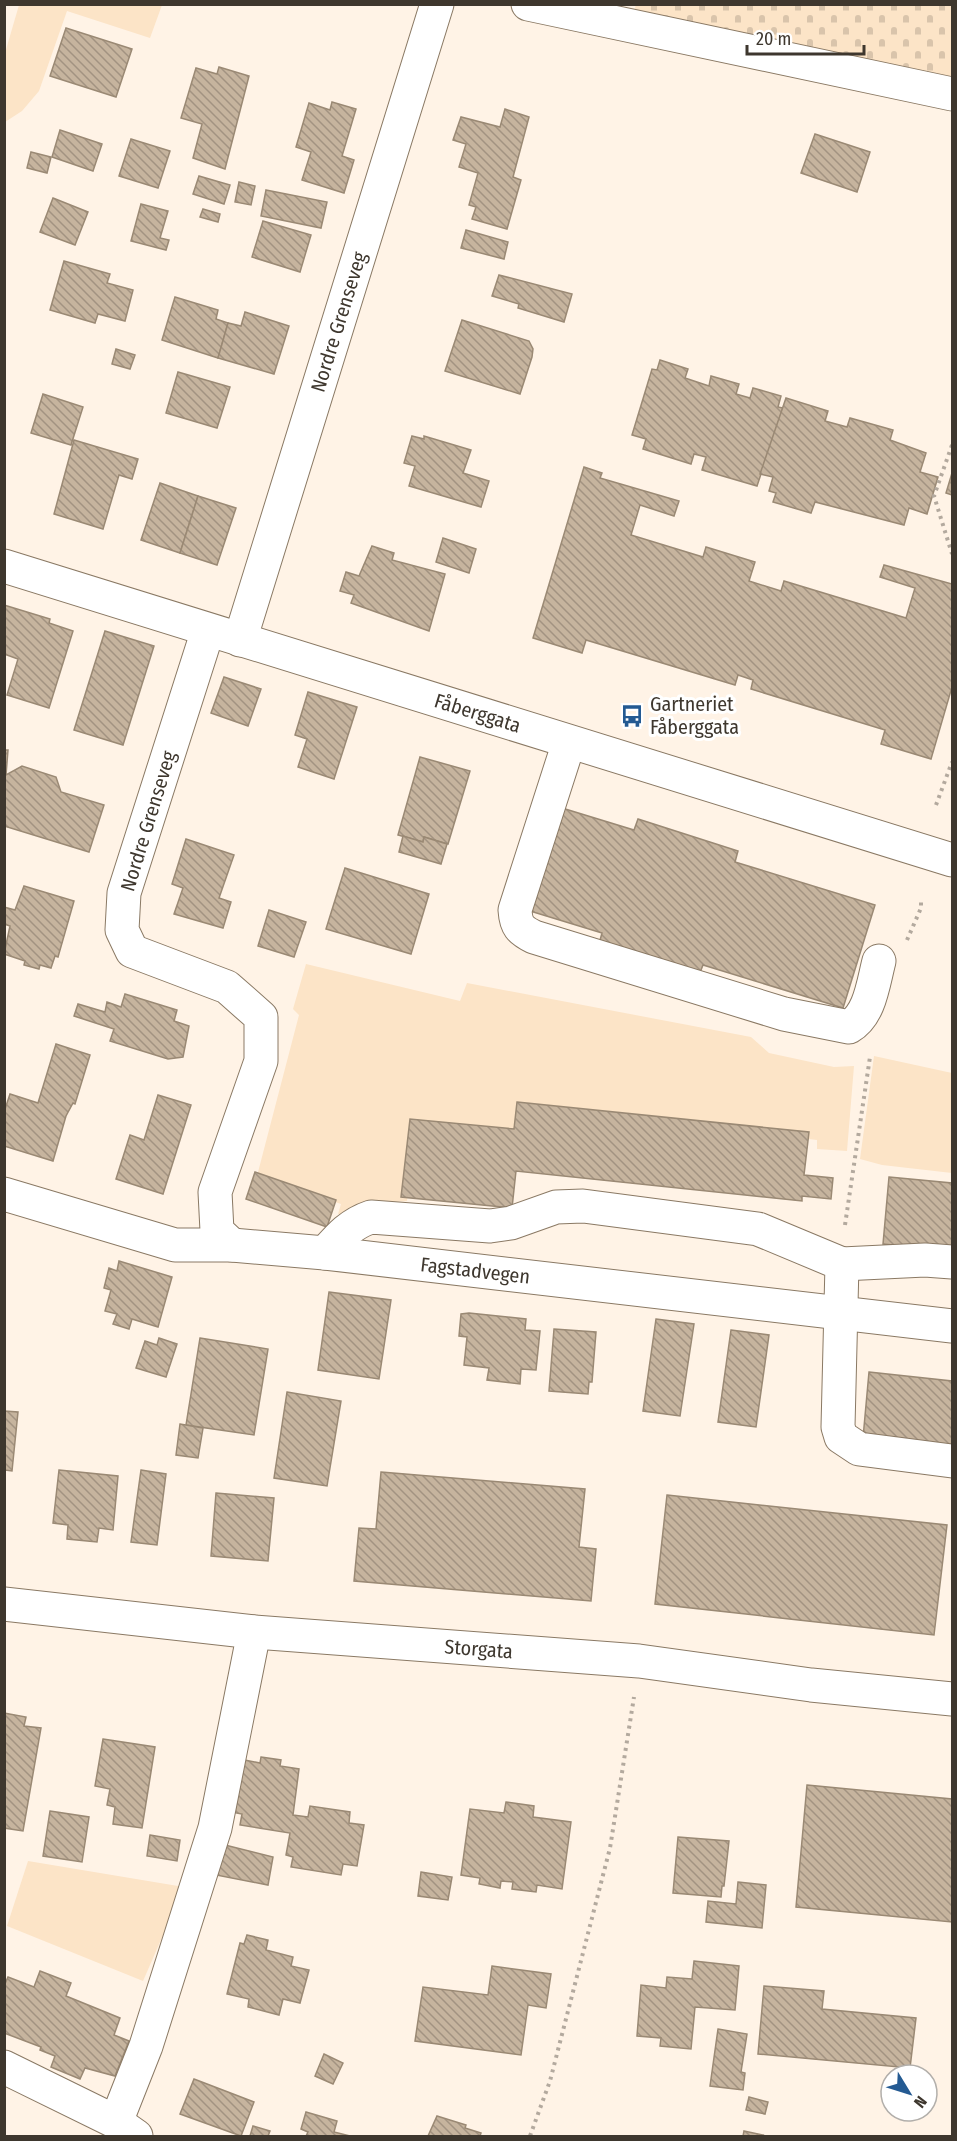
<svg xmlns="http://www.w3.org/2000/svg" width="957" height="2141" viewBox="0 0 957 2141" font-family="'Fira Sans Condensed',sans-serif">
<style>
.grass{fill:#fce4c7}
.cemetery{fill:url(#cemetery-stones)}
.building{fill:url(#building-back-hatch);stroke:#9a8974;stroke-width:1.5}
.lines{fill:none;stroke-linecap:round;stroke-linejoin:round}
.minor-casing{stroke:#8a7964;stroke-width:35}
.major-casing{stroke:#8a7964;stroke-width:35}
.path{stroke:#b3a99e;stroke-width:4;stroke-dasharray:3 4.5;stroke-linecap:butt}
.minor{stroke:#fff;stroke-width:33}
.major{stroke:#fff;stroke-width:33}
.labels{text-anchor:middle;stroke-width:6;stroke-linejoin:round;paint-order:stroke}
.street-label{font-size:20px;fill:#3e372e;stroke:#fff}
.poi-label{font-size:20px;fill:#3e372e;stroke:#fff;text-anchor:start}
</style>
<defs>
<pattern id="cemetery-stones" width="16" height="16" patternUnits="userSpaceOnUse" patternTransform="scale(1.5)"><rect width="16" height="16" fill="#fce4c7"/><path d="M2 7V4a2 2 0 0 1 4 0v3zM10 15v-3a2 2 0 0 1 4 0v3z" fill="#d9c4ab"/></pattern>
<pattern id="building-back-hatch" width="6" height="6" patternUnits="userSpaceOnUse" patternTransform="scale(1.5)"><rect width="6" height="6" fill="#c6b49e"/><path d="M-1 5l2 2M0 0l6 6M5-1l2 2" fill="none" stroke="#a29381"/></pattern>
</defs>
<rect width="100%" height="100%" fill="#fff3e6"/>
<g class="grass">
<polygon points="19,5 19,4 162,5 150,38 67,11 39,91 22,111 5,122 5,53"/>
<polygon points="306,964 460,1001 467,983 751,1037 769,1053 834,1067 854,1066 847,1151 817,1149 817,1140 523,1105 519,1135 416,1123 407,1201 368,1204 352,1216 338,1214 341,1204 257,1176 299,1015 293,1009"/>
<polygon points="874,1056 952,1073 952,1173 882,1165 860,1159"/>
<polygon points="28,1861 184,1887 143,1981 7,1926"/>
</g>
<polygon class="cemetery" points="636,4 952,5 952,85 632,20"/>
<g class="building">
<polygon points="66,28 132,49 116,97 50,76"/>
<polygon points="219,67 249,76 225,169 193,158 202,124 181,118 196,68 217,74"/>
<polygon points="332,102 356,109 342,156 354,160 344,193 302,180 311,152 296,147 309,103 330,110"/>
<polygon points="505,109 529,117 513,177 521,180 507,229 472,219 476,207 469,205 478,173 459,167 466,144 453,140 461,117 500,127"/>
<polygon points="60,130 102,144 93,171 52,157"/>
<polygon points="815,134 870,152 857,192 801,173"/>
<polygon points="131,139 170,151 158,188 119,176"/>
<polygon points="31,152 51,157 47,173 27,168"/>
<polygon points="199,176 230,185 224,204 193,194"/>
<polygon points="239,182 255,186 251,205 235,202"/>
<polygon points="266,190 327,202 321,228 261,216"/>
<polygon points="53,198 88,212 75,245 40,232"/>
<polygon points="141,204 168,211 160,238 169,240 166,250 131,241"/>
<polygon points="203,209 220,214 218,222 200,217"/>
<polygon points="263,221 311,235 300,272 252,257"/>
<polygon points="466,230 508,242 504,259 461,248"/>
<polygon points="64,261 110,274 107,283 133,290 125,321 98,314 95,323 50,310"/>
<polygon points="499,275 572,294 564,322 518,308 519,304 492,296"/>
<polygon points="175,297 218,310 216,319 228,323 218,358 162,340"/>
<polygon points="245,312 289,326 274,374 218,358 228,323 241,326"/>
<polygon points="462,320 529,341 533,349 532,357 520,394 445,371"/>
<polygon points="116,349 135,355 130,369 112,364"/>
<polygon points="660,360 688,369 685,378 709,386 711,376 739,384 736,394 750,398 753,388 781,396 778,407 783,408 757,486 702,470 706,457 694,454 691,464 643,449 646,439 632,435 652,369 657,370"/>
<polygon points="178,372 230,387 217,428 166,413"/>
<polygon points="43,394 83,407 71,445 31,433"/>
<polygon points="786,398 828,411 825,421 847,427 850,418 893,430 890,440 926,453 920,472 938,477 927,514 909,508 904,525 815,502 811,513 773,502 776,493 769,491 773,477 760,474"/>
<polygon points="412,436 424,439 424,436 471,450 463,473 489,481 481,507 409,486 415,466 404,463"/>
<polygon points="74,440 138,459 132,479 119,475 103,529 54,514"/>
<polygon points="584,467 602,473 600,478 679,501 674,516 640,505 631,535 703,557 706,547 755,562 749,581 781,591 784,581 906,618 915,588 880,577 884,565 952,584 952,687 931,759 881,744 885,730 751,689 753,680 738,675 735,685 586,640 582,653 533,638"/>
<polygon points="952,473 952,495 946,493"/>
<polygon points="160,483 198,496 180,553 141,540"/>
<polygon points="198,496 236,508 217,565 180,553"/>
<polygon points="443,538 476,549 469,573 436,562"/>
<polygon points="372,546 394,553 392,560 445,574 429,631 351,603 354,595 340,591 346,572 359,576"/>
<polygon points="4,605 50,619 49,623 73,631 49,708 7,695 18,659 4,654"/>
<polygon points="105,631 154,646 123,745 74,730"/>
<polygon points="224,677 261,689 248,726 211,713"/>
<polygon points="308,692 357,707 334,779 298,767 307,739 295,735"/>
<polygon points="4,750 8,750 6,775 22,766 56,777 61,792 104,805 89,852 4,826"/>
<polygon points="420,757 470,771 448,844 424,837 423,842 398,835"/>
<polygon points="562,808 634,830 638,819 738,851 735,862 875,905 843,1008 703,965 699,975 599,944 602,933 530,911"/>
<polygon points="403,836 423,842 424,837 447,844 441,864 399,852"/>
<polygon points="186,839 234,855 219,898 231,902 223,928 174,914 183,888 172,884"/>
<polygon points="345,868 429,894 411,954 326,929"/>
<polygon points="24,886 74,901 58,957 55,956 51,968 40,965 39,969 24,965 25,961 4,954 10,926 4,924 4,907 15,910"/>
<polygon points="269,910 306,922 294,957 258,946"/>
<polygon points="125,994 177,1010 174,1021 189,1026 183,1057 168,1059 110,1041 114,1029 74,1016 78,1004 105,1012 107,1002 121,1007"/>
<polygon points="56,1044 90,1055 75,1104 73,1103 66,1116 53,1161 4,1146 4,1112 10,1094 38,1103"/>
<polygon points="158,1095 191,1105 163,1194 116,1179 130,1135 144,1140"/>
<polygon points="517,1102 809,1132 804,1175 833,1178 831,1199 802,1196 802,1201 516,1171 512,1208 401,1197 410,1119 514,1129"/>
<polygon points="255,1172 336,1200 327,1227 246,1199"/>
<polygon points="889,1177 952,1183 952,1251 883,1244"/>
<polygon points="119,1261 172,1277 158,1327 132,1319 129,1329 113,1324 117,1314 105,1311 111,1290 104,1288 109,1268 117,1271"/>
<polygon points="329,1292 391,1300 379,1379 318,1370"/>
<polygon points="469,1313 526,1319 525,1330 540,1331 536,1370 521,1369 520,1384 487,1380 489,1368 464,1365 467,1337 459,1336 461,1314"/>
<polygon points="656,1319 694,1324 680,1416 643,1411"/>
<polygon points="554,1329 596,1332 592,1382 589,1382 588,1394 549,1391"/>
<polygon points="731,1330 769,1335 756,1427 718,1422"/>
<polygon points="159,1338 177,1344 166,1377 136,1368 145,1341 157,1345"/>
<polygon points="200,1338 268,1349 254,1435 186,1425"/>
<polygon points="869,1372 952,1381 952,1448 863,1438"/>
<polygon points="287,1392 341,1401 327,1486 274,1478"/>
<polygon points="4,1411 18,1412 12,1471 5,1470 4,1476"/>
<polygon points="180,1424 203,1428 198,1458 176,1455"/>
<polygon points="59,1470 118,1476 113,1530 99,1528 97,1542 67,1539 68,1525 53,1523"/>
<polygon points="141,1470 166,1474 157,1545 131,1542"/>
<polygon points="381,1472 585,1489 579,1547 596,1549 591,1601 354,1581 359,1528 376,1529"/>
<polygon points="216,1493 274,1498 268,1561 211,1556"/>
<polygon points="667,1495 947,1525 934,1635 655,1604"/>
<polygon points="4,1713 26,1717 24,1726 41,1728 23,1831 4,1828"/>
<polygon points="103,1739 155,1747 142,1828 113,1824 115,1807 107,1805 110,1789 95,1786"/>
<polygon points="261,1757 281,1760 280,1766 299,1769 293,1815 308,1817 310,1806 350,1812 349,1823 364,1825 357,1866 343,1864 341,1875 291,1867 293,1857 286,1855 290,1833 240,1825 242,1814 231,1812 239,1759 260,1763"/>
<polygon points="807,1785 952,1799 952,1922 796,1907"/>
<polygon points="506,1802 534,1806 533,1817 571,1822 562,1889 537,1885 536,1892 512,1889 513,1882 501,1881 500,1888 479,1884 480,1878 461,1875 470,1809 504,1813"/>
<polygon points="50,1811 89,1817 82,1862 43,1856"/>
<polygon points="150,1835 180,1840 177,1861 147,1856"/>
<polygon points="678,1837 729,1841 724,1886 722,1886 721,1897 673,1893"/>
<polygon points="217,1843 273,1857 268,1885 211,1874"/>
<polygon points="421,1872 452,1877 448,1900 418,1896"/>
<polygon points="738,1882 766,1885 762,1928 706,1922 708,1901 736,1904"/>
<polygon points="247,1935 268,1940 266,1950 293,1957 291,1966 309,1970 300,2003 283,1999 279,2015 248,2007 249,1999 227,1994 240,1943 244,1944"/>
<polygon points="694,1961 739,1966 735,2010 695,2007 691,2049 660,2046 661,2038 637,2036 641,1985 666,1988 667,1977 692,1979"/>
<polygon points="492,1966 551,1974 546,2008 528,2005 521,2055 415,2041 423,1987 488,1995"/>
<polygon points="40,1971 71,1983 66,1996 120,2018 114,2035 129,2041 115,2076 85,2068 80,2079 51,2067 55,2056 40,2050 41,2047 4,2033 4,1986 8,1977 34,1987"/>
<polygon points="764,1986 824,1991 822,2009 916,2018 910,2068 758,2054"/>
<polygon points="718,2029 747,2034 741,2072 745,2073 743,2090 710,2086"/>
<polygon points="324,2054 343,2063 333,2084 315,2076"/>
<polygon points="194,2079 254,2102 241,2136 180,2114"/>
<polygon points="749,2097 768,2102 765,2114 746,2110"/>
<polygon points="306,2112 337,2121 334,2132 350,2136 306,2136 308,2132 301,2129"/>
<polygon points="437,2116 466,2125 465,2128 481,2133 480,2136 428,2136"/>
<polygon points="253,2126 270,2131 268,2136 250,2136"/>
<polygon points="744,2131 763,2135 762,2136 743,2136"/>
</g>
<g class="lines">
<g class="minor-casing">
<g id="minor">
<polyline points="528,4 952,94"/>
<polyline points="208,630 124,893 122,930 132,951 227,987 261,1017 261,1061 215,1192 217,1231 232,1245"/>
<path id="s1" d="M 240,640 L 437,4"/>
<path d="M 569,742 L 515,910 C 516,926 520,930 534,937 L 784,1014 L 849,1027 C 870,1015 873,984 879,961"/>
<path id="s2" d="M 4,1194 L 175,1245 L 232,1245 L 325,1253 L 952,1326"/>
<path d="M 325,1253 C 339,1237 350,1224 371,1217 L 490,1226 L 511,1223 L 556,1207 L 583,1206 L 758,1229 L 842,1264 L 838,1427 L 841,1437 L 859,1449 L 952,1461"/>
<polyline points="842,1264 925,1260 952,1262"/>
<path id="s3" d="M 4,1604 L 254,1632 L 639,1661 L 811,1685 L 952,1699"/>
<polyline points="4,2067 116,2122 136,2136"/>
<polyline points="116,2122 146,2046 215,1828 254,1632"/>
</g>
</g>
<g class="major-casing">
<g id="major">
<path id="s4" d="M 4,566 L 952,860"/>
</g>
</g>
<g class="path">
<polyline points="952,445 934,496 952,554"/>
<polyline points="936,805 952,762"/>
<polyline points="907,940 921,908 921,902"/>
<polyline points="845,1225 870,1057"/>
<polyline points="530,2136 550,2081 610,1848 634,1697"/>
</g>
<use href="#minor" class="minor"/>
<use href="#major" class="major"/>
</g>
<defs>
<g id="bus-bare" transform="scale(1.8)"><path d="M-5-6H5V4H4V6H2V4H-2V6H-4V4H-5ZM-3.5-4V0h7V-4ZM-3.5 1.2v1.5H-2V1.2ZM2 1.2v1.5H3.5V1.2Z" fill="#245a92" stroke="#fff" stroke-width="2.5" paint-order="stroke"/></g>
</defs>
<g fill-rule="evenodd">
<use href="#bus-bare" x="632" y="716"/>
</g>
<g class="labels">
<g class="street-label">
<text dy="7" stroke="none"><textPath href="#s1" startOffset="333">Nordre Grenseveg</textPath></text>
<text dy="7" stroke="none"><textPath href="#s4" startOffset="496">Fåberggata</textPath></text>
<text transform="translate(148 821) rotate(-73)" y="7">Nordre Grenseveg</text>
<text dy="7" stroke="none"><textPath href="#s2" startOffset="480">Fagstadvegen</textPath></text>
<text dy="7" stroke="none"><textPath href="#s3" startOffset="477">Storgata</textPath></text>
</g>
<g class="poi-label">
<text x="650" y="711">Gartneriet<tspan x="650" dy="23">Fåberggata</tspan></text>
</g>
</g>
<rect width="957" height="2141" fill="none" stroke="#3e372e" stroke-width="12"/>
<g transform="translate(909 2093) rotate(128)"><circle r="28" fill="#ffffff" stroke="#b2afab" stroke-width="1.5"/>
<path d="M0-4.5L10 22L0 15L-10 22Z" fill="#245a92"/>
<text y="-9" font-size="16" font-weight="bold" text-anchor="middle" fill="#3e372e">N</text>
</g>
<path d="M747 45v9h117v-9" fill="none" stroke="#3e372e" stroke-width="3"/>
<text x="756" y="45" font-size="18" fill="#3e372e" stroke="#ffffff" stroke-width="4.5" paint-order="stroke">20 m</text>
</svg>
